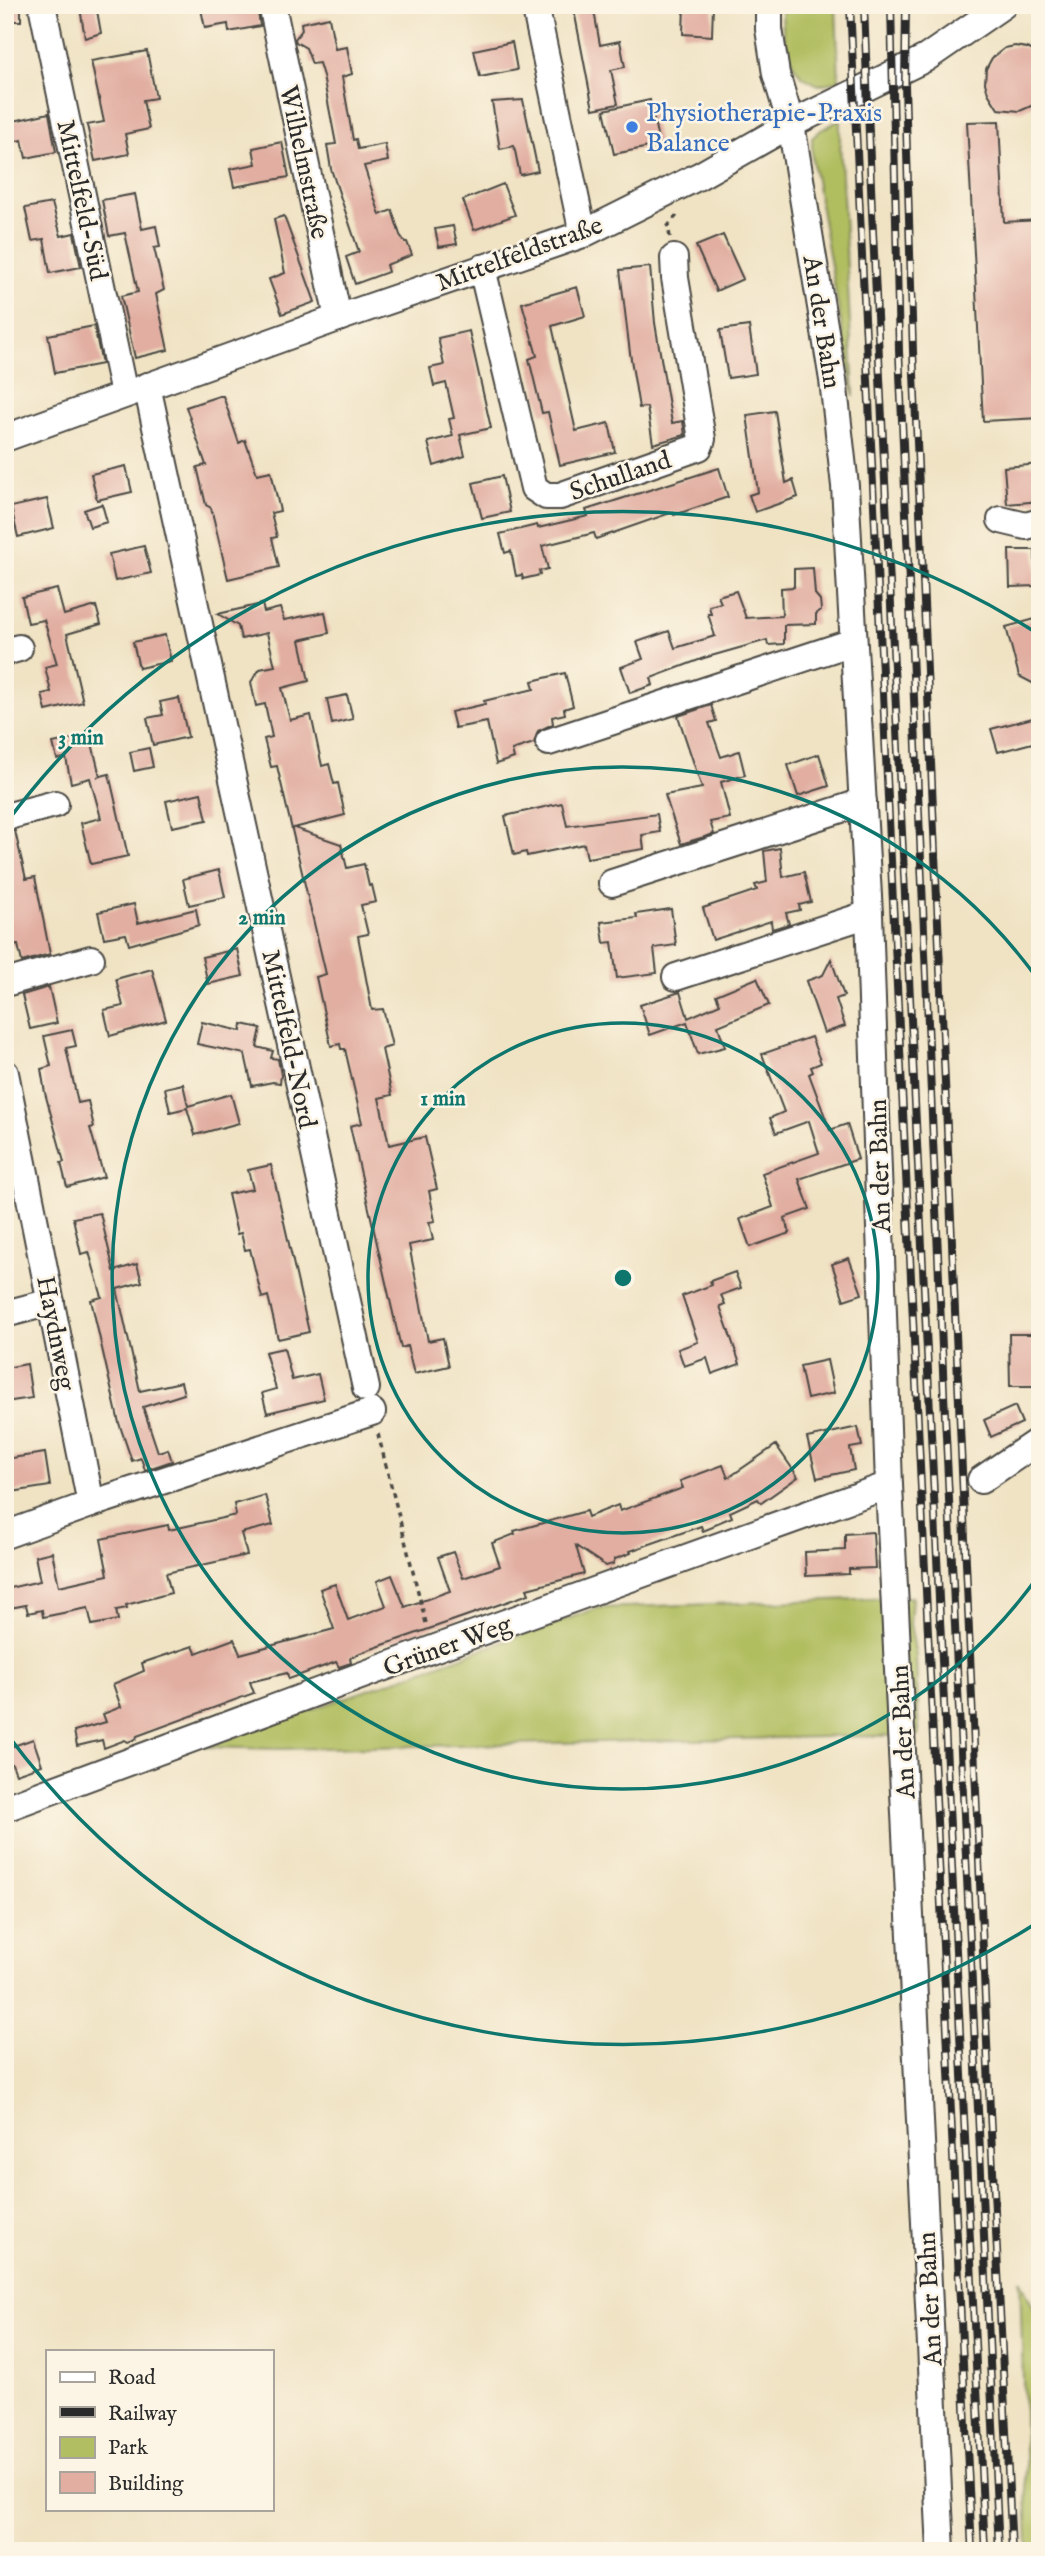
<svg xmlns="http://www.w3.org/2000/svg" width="1045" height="2556" viewBox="0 0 1045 2556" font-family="'IM FELL English',serif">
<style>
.green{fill:#b1be61;stroke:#6e7446;stroke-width:2}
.building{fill:#e1aea1}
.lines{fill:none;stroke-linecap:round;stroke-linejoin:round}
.minor-casing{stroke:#494742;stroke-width:30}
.path{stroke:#494742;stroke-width:3.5;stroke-dasharray:5 5;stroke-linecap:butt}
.minor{stroke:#fff;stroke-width:26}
.rail-casing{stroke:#2b2b2b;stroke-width:8}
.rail{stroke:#fcf5e5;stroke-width:5;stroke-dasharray:16;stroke-linecap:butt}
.ring{fill:none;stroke:#0f766e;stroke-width:3.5}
.shop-dot{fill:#3f7fe0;stroke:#fcf5e5;stroke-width:2.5}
.labels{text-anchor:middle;stroke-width:5;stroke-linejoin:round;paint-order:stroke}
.shop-label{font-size:26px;fill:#366cbe;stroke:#fcf5e5;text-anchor:start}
.street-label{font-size:26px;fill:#2b2b2b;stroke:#fcf5e5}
.centre{fill:#0f766e;stroke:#fcf5e5;stroke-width:3.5}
.ring-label{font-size:21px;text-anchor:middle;font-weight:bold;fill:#0f766e;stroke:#fcf5e5;stroke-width:5;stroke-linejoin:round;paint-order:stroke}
</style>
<rect width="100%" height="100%" fill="#fcf5e5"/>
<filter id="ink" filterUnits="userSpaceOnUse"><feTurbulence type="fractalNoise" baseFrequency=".0143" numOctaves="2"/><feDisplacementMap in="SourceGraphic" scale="14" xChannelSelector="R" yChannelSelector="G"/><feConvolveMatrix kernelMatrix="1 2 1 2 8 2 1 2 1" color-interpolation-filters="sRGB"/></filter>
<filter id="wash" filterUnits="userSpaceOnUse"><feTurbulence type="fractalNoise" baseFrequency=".00686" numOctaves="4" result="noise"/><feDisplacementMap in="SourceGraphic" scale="28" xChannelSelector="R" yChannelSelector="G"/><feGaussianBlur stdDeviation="1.57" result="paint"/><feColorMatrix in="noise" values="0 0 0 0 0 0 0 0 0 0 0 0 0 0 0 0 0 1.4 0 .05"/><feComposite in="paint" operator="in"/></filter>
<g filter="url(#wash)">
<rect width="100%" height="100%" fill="#f0e3c4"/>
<g class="green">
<path d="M 782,5 L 836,5 L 839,81 L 819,85 C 813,82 804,79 800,74 C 784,55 782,29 782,5 Z"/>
<polygon points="840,120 840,141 854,397 812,158 812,138 821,130"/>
<polygon points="912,1597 910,1624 916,1656 919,1735 279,1749 206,1747 598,1608"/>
<polygon points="1020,2279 1036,2313 1040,2312 1040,2551 1028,2551"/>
</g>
<g id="blocks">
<g class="building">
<polygon points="21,5 21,21 6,21 5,7"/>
<polygon points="96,5 101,33 85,38 80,8"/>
<polygon points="221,5 257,5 260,26 229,32 228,24 205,28 201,9"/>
<polygon points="573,5 593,5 600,45 620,41 625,67 611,70 618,104 593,109"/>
<polygon points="684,5 713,5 712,36 683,34"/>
<polygon points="329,17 335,49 347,47 352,74 342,77 353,140 356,139 358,149 385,144 388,161 364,166 380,215 392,210 400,235 405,242 407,242 412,255 386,265 388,272 355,284 346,257 359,252 331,169 327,145 336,144 323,76 319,63 312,64 306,48 296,42 295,39 302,30 301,23"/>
<polygon points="512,42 517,70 480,77 474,50"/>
<polygon points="1015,46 1027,48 1040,54 1040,102 1020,111 998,109 988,93 985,83 986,69 992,58 1005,48"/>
<polygon points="147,51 156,98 143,100 149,129 125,134 129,154 95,161 87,125 104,122 91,61"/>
<polygon points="523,100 538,171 520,175 514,146 500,149 492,102"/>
<polygon points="650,100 659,145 614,154 604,110"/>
<polygon points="49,113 56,152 26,158 22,140 5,143 5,123"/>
<polygon points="999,121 1004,222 1040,220 1040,418 983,421 967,122"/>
<polygon points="282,142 289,177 234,187 230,169 256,164 253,148"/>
<polygon points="503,184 515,215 474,230 463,200"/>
<polygon points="135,194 142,229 156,226 160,247 154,248 164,290 156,294 168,350 135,358 121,296 138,292 125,233 109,236 102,200"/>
<polygon points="52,203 61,236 74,233 81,267 50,273 44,239 32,241 25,208"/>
<polygon points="284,216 315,302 282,314 269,279 285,273 274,219"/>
<polygon points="453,226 457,244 439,247 435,229"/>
<polygon points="723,235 743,279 716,291 696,246"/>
<polygon points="650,267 655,323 672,423 683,421 685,435 653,444 647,407 639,408 630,353 620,270"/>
<polygon points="577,287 585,316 552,326 576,431 609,423 615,452 560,465 548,412 542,413 529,359 537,356 522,303"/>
<polygon points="94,326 102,364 55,373 48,335"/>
<polygon points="749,326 756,374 728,378 720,330"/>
<polygon points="469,331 491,428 460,435 465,456 434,466 428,442 453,436 449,419 454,418 446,383 434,386 430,368 444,365 438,338"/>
<polygon points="219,396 223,396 239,443 245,440 257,474 271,471 280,511 271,513 277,537 272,538 279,567 228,579 214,520 211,508 206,505 197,467 206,465 186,407"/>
<polygon points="775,411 786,483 793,480 798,497 755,512 749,495 758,492 747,415"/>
<polygon points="1040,464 1040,501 1007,504 1004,467"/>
<polygon points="126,466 132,492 97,500 91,474"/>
<polygon points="719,468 728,497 674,515 673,512 596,539 594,533 542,546 548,569 539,571 540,575 523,579 522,575 516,576 511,551 505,553 500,534 537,525 538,528 588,516 586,510"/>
<polygon points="502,476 510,512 482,518 473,483"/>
<polygon points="47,499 54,528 18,537 11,507"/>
<polygon points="102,504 107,522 90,527 84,510"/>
<polygon points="144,546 151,573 115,581 109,554"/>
<polygon points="1009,550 1035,550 1036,586 1010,587"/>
<polygon points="813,568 815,594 820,600 821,610 816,614 816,624 784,625 784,644 768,645 767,640 704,658 651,678 653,685 630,693 621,667 643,659 637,642 669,631 675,648 715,636 708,614 711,614 709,606 721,603 718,596 736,591 746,618 782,616 781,588 794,587 794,569"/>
<polygon points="57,589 64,615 96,606 101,624 67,634 83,702 46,711 42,694 51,692 45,667 57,664 44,620 28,623 22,597"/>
<polygon points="262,604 264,612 280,608 284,620 325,612 329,633 300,640 309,681 282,688 290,720 311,715 322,766 329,764 334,784 338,783 345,815 294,828 341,844 347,868 364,864 369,886 372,885 376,902 361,905 368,934 358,936 372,1010 383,1009 392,1046 382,1049 392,1095 379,1098 389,1145 425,1137 437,1189 429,1191 435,1221 429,1222 433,1240 409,1245 428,1341 443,1338 449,1366 414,1374 407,1346 401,1348 350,1126 362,1123 345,1049 341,1049 340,1044 331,1046 316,977 326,974 277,766 271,767 264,739 272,737 265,704 256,706 251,682 260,669 275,666 267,633 241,639 238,626 218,614"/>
<polygon points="1035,619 1040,637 1040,687 1019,676 1006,627"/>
<polygon points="165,635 171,661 139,668 133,642"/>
<polygon points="565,673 573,706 564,709 565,714 552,717 553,724 538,731 534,743 512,750 514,758 496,764 487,722 455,728 451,712 485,704 484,701 534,689 532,681"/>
<polygon points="347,695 353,719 332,724 327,699"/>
<polygon points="179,698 188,737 153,745 147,718 163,715 160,702"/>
<polygon points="711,705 716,721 709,723 721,757 739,751 745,775 721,782 730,818 710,822 714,834 681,844 665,795 702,788 678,716"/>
<polygon points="1040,716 1040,741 998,752 991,729"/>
<polygon points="90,735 100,776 97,777 109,774 128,856 91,864 81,823 101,818 90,778 71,783 66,758 57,759 53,743"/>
<polygon points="149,748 153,767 134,771 130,752"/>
<polygon points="819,754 829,786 798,796 788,765"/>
<polygon points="201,793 207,820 172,827 166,801"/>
<polygon points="562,803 567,826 657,814 660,832 642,835 644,849 587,858 584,844 527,856 526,852 514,855 505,816"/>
<polygon points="15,831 26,879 35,877 50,954 22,962 18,945 12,946 5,918 5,832"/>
<polygon points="780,848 783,877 804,872 811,902 799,905 800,910 786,913 789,924 772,929 771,921 713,940 703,908 757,890 755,885 767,882 764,851"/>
<polygon points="219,870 225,897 189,905 183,879"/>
<polygon points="134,904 138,923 196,909 199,925 129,945 126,934 104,938 98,912"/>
<polygon points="671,909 676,945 654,948 657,973 617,978 612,942 604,943 601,922 637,918 636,914"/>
<polygon points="237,949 243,976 208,984 202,957"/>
<polygon points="831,959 844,996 836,999 845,1026 824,1033 806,981 823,975"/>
<polygon points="152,969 166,1020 110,1036 104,1010 123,1006 116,979"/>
<polygon points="757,978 769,1005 718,1026 725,1047 698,1054 687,1022 650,1035 640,1005 680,992 688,1018 720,1004 716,995"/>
<polygon points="49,987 57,1023 30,1029 22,995"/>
<polygon points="202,1022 241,1031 242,1024 261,1028 257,1047 273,1051 271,1058 278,1059 281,1075 280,1083 273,1082 252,1086 245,1054 197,1044"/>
<polygon points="72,1030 76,1046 66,1048 78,1103 88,1101 94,1127 90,1128 104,1177 67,1187 61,1163 64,1162 45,1093 41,1069 51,1066 44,1036"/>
<polygon points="811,1037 821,1063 811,1067 813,1072 809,1074 830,1130 847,1124 858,1159 799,1179 810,1209 784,1218 790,1233 750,1247 740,1219 773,1207 762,1173 819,1153 809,1121 776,1133 770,1118 784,1112 762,1054"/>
<polygon points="183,1084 188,1106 231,1094 239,1123 195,1135 187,1108 170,1112 165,1088"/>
<polygon points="271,1165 309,1332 278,1339 268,1296 262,1298 250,1249 245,1250 241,1233 237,1234 228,1194 253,1189 248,1170"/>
<polygon points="100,1213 114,1271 137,1264 142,1282 117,1289 140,1391 181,1382 184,1394 143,1407 158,1452 168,1449 172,1461 145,1470 141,1458 132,1461 119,1423 91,1300 102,1297 89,1252 81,1254 73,1218"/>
<polygon points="849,1258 862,1294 844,1300 832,1264"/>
<polygon points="735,1272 741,1288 721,1295 725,1304 720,1306 740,1364 712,1374 707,1358 684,1366 678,1349 698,1342 682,1296 712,1285 710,1281"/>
<polygon points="1009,1334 1040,1334 1040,1383 1035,1383 1035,1386 1010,1386"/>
<polygon points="284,1348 292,1380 318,1374 324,1399 267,1413 262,1393 276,1389 265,1352"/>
<polygon points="827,1360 834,1393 807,1399 800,1366"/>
<polygon points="27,1364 32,1398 5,1402 5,1368"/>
<polygon points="1015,1406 1022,1423 991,1437 984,1420"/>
<polygon points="858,1427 862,1446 850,1448 854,1470 817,1478 807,1438"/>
<polygon points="776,1445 798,1477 761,1503 758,1499 730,1512 732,1517 715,1524 713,1527 703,1531 701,1526 630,1551 631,1553 615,1559 613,1564 606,1566 576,1546 584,1574 527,1589 529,1594 360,1653 350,1658 351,1663 339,1667 336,1662 289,1679 287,1673 250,1682 254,1693 137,1736 136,1739 128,1742 125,1740 104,1748 102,1740 77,1746 74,1731 106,1722 103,1714 121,1707 113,1684 144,1671 142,1663 193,1646 196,1653 234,1639 240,1654 334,1629 320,1589 335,1584 348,1620 386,1606 377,1581 392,1575 405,1607 450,1591 438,1557 453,1552 463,1578 500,1566 492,1543 515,1534 514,1531 586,1511 588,1517 618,1505 620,1511 683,1488 680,1481 723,1465 728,1478"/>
<polygon points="45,1453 50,1486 5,1493 5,1459"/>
<polygon points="265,1495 273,1525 241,1533 247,1555 166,1573 171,1593 126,1605 127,1608 116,1610 118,1620 92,1625 88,1608 43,1617 42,1610 28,1613 26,1605 5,1609 5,1589 40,1581 35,1556 52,1552 59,1586 108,1575 101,1539 168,1525 169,1530 236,1515 234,1504"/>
<polygon points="873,1532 875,1568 849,1569 849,1574 806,1576 805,1552 845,1550 845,1534"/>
<polygon points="33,1739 42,1765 16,1774 12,1764 5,1766 5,1749"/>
</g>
</g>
</g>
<g filter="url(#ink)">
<use href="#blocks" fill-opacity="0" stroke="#494742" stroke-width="2"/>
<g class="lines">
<g class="minor-casing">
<g id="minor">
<polyline points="42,5 124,394"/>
<polyline points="272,5 338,318"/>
<polyline points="535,5 583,234"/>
<polyline points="769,5 769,29 776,74 791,124 833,380 845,486 869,914 889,1485 941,2551"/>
<polyline points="482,268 534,488 546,496 560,496 699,447 702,439 675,278 674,258"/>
<polyline points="147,386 366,1388"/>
<polyline points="5,438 338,318 583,234 699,176 791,124 926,58 1003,5"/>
<polyline points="1001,520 1026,526 1040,522"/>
<polyline points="5,652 19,648"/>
<polyline points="549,742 853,642"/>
<polyline points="5,817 55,804"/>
<polyline points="612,883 863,802"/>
<polyline points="676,977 869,914"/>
<polyline points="5,983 91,959"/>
<polyline points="5,1073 91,1504 5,1535"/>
<polyline points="5,1314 51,1302"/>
<polyline points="981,1480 1040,1440"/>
<polyline points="91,1504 372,1412"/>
<polyline points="5,1808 433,1649 889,1485"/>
</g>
</g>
<g class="path">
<polyline points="670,237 668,226 678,214"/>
<polyline points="378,1434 427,1627"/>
</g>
<use href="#minor" class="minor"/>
<g class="rail-casing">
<g id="rail">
<polyline points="850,5 972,2551"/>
<polyline points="864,5 872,212 985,2551"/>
<polyline points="891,5 899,351 944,1394 999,2551"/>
<polyline points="906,5 905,86 913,351 990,2111 1012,2551"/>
</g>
</g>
<use href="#rail" class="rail"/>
</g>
</g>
<g class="ring">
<circle cx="623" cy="1278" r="255"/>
<path d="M1039 1575A511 511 0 1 1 1039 981"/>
<path d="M1035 1924A766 766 0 0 1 7 1734M7 822A766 766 0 0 1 1035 632"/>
</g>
<circle class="shop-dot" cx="632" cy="127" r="7"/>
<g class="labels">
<g class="shop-label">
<text x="646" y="121">Physiotherapie-Praxis<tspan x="646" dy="30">Balance</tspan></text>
</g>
<g class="street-label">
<text transform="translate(305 162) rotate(78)" y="9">Wilhelmstraße</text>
<text transform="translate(83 200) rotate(78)" y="9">Mittelfeld-Süd</text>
<text transform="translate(519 253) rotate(-20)" y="9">Mittelfeldstraße</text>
<text transform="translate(823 322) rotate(81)" y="9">An der Bahn</text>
<text transform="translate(620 475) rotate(-19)" y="9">Schulland</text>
<text transform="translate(290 1039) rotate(78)" y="9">Mittelfeld-Nord</text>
<text transform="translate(879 1166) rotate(-92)" y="9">An der Bahn</text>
<text transform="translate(57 1333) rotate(79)" y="9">Haydnweg</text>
<text transform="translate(447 1645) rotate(-20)" y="9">Grüner Weg</text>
<text transform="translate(902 1732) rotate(-93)" y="9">An der Bahn</text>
<text transform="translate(929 2299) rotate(-93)" y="9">An der Bahn</text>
</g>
</g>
<circle cx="623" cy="1278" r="10" class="centre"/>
<g class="ring-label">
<text x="81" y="744">3 min</text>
<text x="262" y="924">2 min</text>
<text x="443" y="1105">1 min</text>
</g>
<rect width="1045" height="2556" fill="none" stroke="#fcf5e5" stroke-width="28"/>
<rect x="46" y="2350" width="228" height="161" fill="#fcf5e5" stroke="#a8a49b" stroke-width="2"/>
<rect x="60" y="2372" width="35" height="10" fill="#ffffff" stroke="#a8a49b" stroke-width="2"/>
<text x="108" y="2384" font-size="21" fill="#2b2b2b">Road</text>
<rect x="60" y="2407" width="35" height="10" fill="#2b2b2b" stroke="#a8a49b" stroke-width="2"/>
<text x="108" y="2420" font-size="21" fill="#2b2b2b">Railway</text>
<rect x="60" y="2437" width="35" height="21" fill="#b1be61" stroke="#a8a49b" stroke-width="2"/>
<text x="108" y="2454" font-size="21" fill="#2b2b2b">Park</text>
<rect x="60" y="2472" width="35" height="21" fill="#e1aea1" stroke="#a8a49b" stroke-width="2"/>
<text x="108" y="2490" font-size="21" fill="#2b2b2b">Building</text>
</svg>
